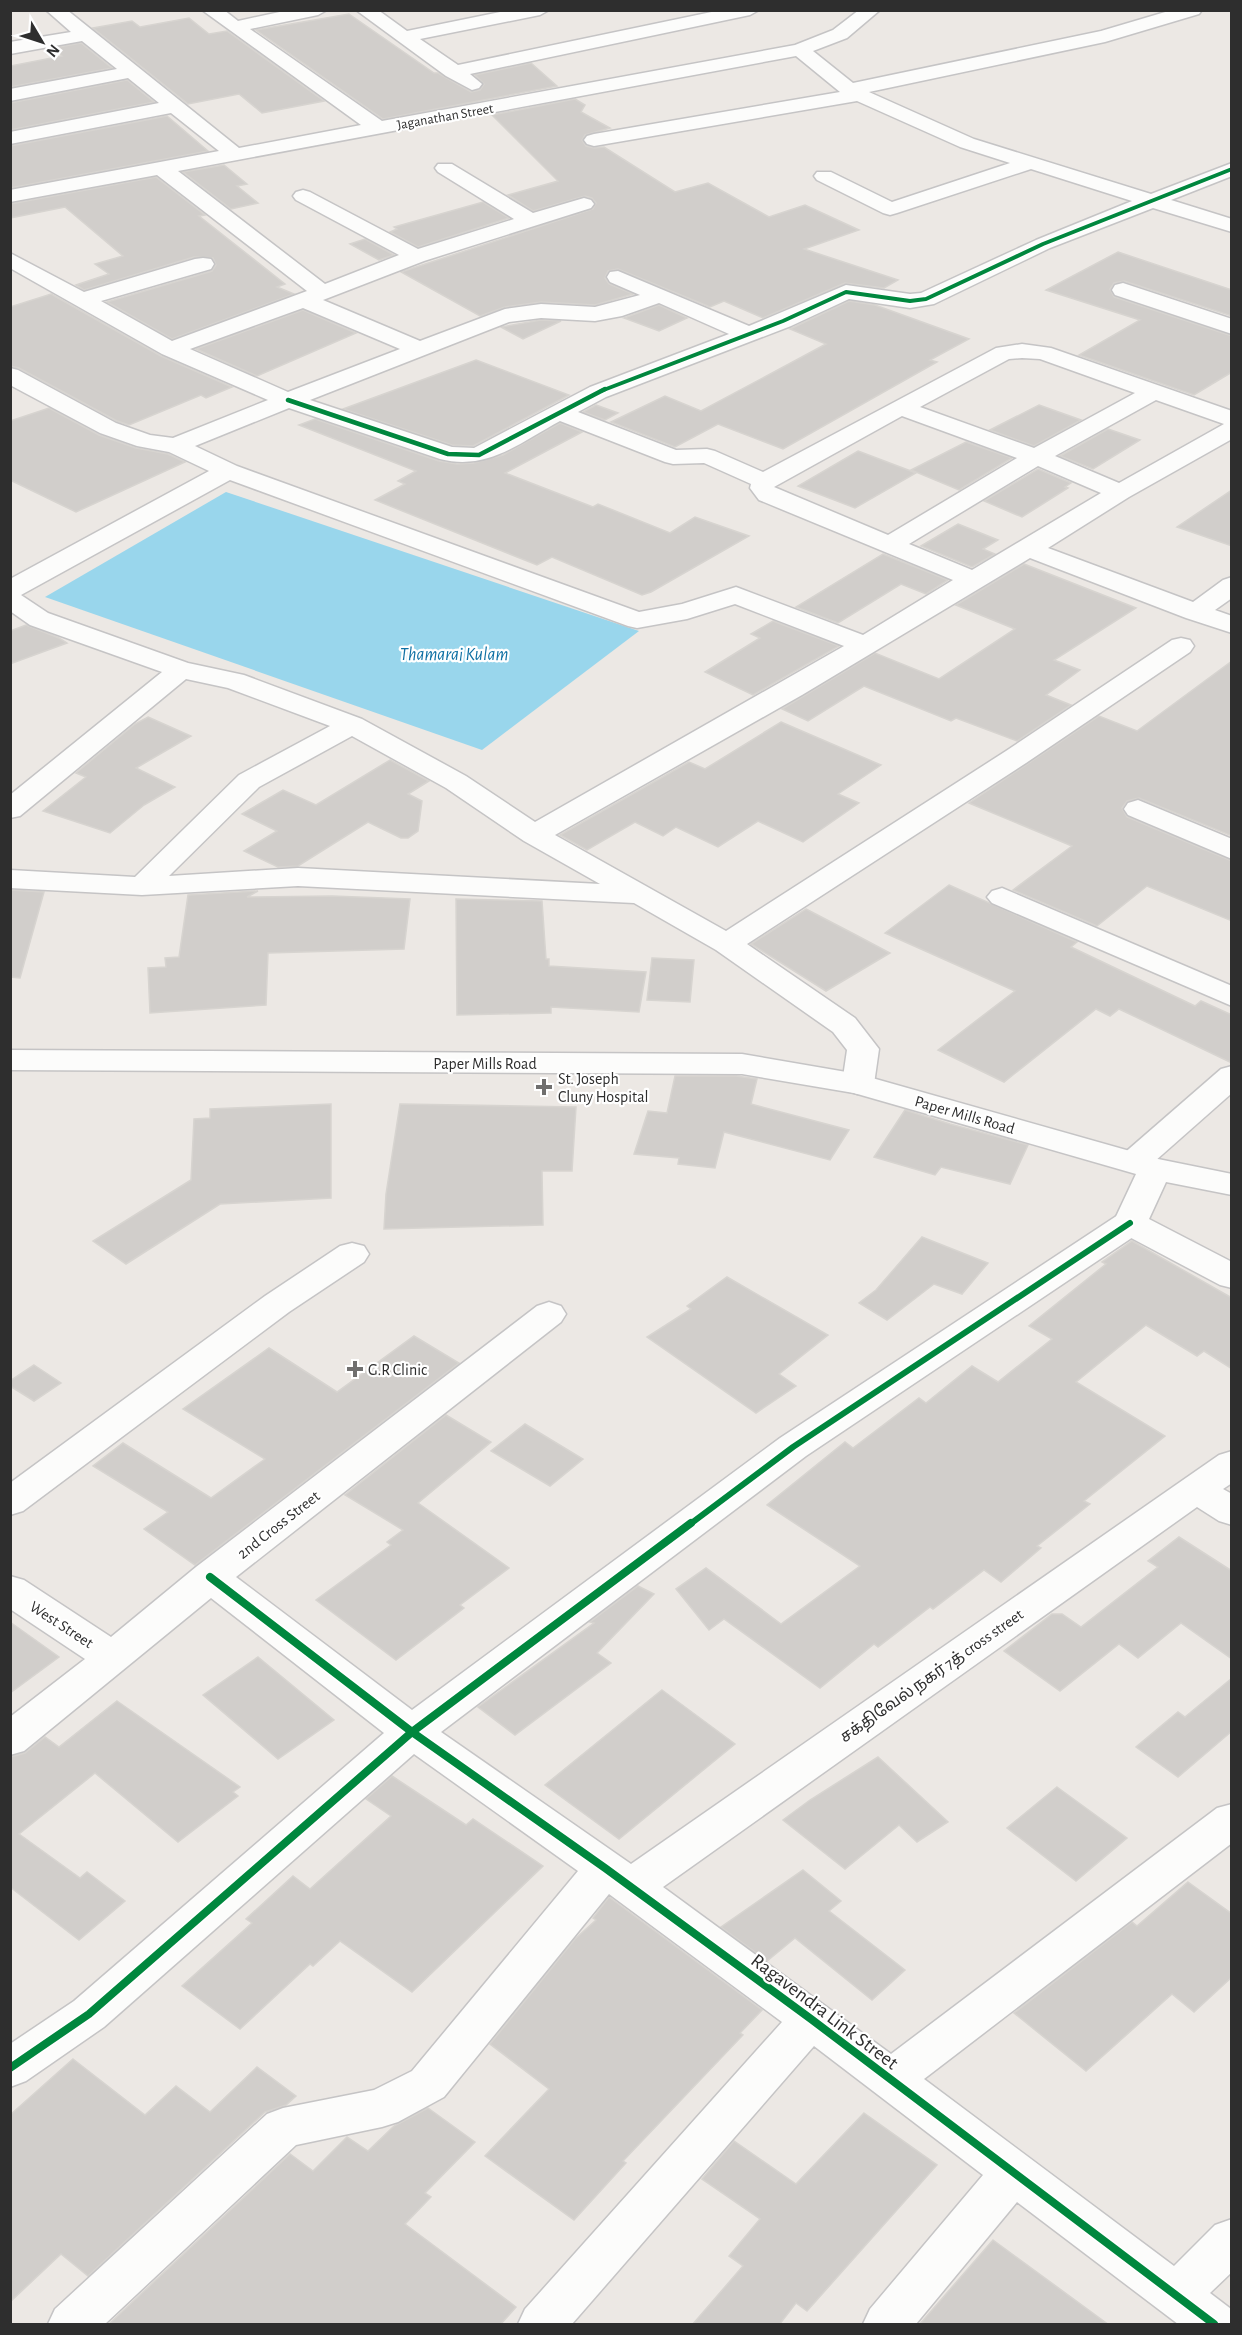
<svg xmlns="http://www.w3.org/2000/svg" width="1242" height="2335" viewBox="0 0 1242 2335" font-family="'Alegreya Sans','Noto Sans Tamil',sans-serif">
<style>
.water{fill:#99d6ec}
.building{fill:#d1cecb;stroke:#d7d4d0;stroke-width:1.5}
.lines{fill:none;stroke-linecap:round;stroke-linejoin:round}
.street-casing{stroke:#c5c4c5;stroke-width:3}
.secondary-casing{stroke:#c5c4c5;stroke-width:3}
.street{fill:#fcfcfb;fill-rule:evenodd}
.secondary{fill:#fcfcfb;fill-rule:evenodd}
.cycleway-far3-casing{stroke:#fff;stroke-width:6}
.cycleway-far2-casing{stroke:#fff;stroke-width:8}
.cycleway-far1-casing{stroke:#fff;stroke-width:10}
.cycleway-casing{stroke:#fff;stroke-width:11}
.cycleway-far3{stroke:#00873e;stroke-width:4}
.cycleway-far2{stroke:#00873e;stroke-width:4.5}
.cycleway-far1{stroke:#00873e;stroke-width:6}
.cycleway{stroke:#00873e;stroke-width:8}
.poi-dot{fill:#706f6e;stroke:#fff;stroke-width:2}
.labels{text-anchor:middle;stroke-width:4.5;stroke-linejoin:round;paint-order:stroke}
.far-street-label{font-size:14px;fill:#2e2e2e;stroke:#fff}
.street-label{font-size:16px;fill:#2e2e2e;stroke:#fff}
.poi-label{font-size:16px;fill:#2e2e2e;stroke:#fff;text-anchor:start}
.water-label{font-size:18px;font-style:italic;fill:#0d6fa3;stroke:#fff}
.near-street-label{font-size:20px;fill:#2e2e2e;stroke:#fff}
</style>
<rect width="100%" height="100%" fill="#ece8e4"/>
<polygon class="water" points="226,492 639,631 482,750 45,597"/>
<g class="building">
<polygon points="349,14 434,73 438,73 471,92 480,90 484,84 475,75 531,63 557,86 383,119 256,30"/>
<polygon points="189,18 209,34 227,31 324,101 262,113 239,94 188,104 93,28 132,21 140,27"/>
<polygon points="81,43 112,68 10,87 10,66 62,56 53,48"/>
<polygon points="127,80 154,102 10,130 10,103"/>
<polygon points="575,99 585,105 581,112 610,128 585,135 582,140 586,146 594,148 604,147 675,192 708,183 769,217 805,205 859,230 804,249 898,280 884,288 845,283 763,318 724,301 710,307 618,269 608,271 605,278 609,284 633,294 595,305 541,302 505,307 480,316 401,272 593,209 596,203 592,198 585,196 533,211 508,195 558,181 492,115"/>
<polygon points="167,116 208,151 10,188 10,146"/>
<polygon points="224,165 247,184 237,186 258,203 231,209 183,172"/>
<polygon points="156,177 205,215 199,216 285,284 277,287 294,294 172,339 107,302 212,271 216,265 213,258 194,257 84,290 76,285 109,274 95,264 123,256 65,207 10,218 10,204"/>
<polygon points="483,202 509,218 418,247 390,232 397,229 394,227"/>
<polygon points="365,239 394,255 379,260 350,244"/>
<polygon points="1118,252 1232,290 1232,316 1124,281 1114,283 1110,289 1114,297 1232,336 1232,372 1194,395 1079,355 1140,320 1046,290"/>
<polygon points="51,294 161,356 232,387 206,398 201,395 129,425 117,421 19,368 10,366 10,307"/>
<polygon points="849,301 875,305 969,339 930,360 937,362 783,449 718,424 675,447 611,422 665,396 701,411 826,344 790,329"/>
<polygon points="659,305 687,318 659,331 624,318"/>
<polygon points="303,310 356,333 257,376 196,349"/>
<polygon points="541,320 561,321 523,339 501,327"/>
<polygon points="476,360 569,395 473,446 452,445 343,409"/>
<polygon points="596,405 618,413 605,420 583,412"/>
<polygon points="1039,405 1081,420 1034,446 990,430"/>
<polygon points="49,408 99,435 136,448 168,454 185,462 76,512 10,480 10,421"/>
<polygon points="315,419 439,461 457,464 474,463 503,455 560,423 582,432 505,473 593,507 598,504 670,533 695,517 749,536 651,592 642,595 552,557 537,565 375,500 405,484 398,481 416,471 299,425"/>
<polygon points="1108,429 1140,440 1093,469 1060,456"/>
<polygon points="966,442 1012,458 959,490 911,470"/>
<polygon points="858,451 916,473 855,508 798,486"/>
<polygon points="1038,469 1071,483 1065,487 1068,488 1022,517 984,501"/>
<polygon points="1232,490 1232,546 1177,527"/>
<polygon points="958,524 998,540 983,549 995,554 972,567 921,546"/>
<polygon points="883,554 948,580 926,594 901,584 838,623 796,607"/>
<polygon points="1024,564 1136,608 1054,660 1080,670 1046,695 1071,705 1017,741 956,718 951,721 864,686 808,721 782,709 875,653 939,679 1015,629 956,605"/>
<polygon points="773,621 839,646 753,695 705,672 760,638 751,634"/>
<polygon points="26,625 59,638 67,643 10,664 10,631"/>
<polygon points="1232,661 1232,836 1139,798 1127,801 1122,808 1127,817 1232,861 1232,921 1147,886 1097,926 1013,890 1072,846 969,803 1099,716 1137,731"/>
<polygon points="148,717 191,736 136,768 175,787 144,805 110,833 43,811 86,777 76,773 135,724"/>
<polygon points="781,722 881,765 838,794 859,803 803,842 758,821 718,847 676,827 663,836 635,822 587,850 560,835 689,762 705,769"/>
<polygon points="390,760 429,781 408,794 422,801 418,831 408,838 401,838 368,822 298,866 278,867 244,851 277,831 242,814 283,790 316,805"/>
<polygon points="949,885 1077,942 1071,947 1195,1006 1201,1001 1232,1015 1232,1063 1119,1009 1110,1016 1096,1009 1004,1082 938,1050 1015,991 885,933"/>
<polygon points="10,890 44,892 20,978 10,977"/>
<polygon points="258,891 247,897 332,896 410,899 404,949 268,953 266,1005 150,1013 148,968 166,967 165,958 179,957 188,895"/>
<polygon points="456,899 542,901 546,959 549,959 549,966 646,972 639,1012 551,1007 551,1013 457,1015"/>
<polygon points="806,909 854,934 890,953 826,991 751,944"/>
<polygon points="652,958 694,960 690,1002 647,1000"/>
<polygon points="675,1076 736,1076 757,1079 751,1104 849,1130 830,1160 724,1132 715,1168 678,1164 679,1158 634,1154 648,1111 667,1113"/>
<polygon points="331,1104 331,1198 220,1204 126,1264 93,1241 191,1180 194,1119 210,1118 210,1109"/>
<polygon points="400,1104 576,1107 572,1171 542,1171 543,1225 384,1229 386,1194"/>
<polygon points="905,1110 950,1124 1028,1145 1010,1184 941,1167 935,1175 874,1157"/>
<polygon points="922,1237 988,1263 962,1294 934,1284 887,1320 859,1303 876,1290"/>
<polygon points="1132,1241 1232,1298 1232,1369 1204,1351 1197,1356 1146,1325 1076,1382 1165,1436 1084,1501 1090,1504 1037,1546 1041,1548 1001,1582 984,1570 933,1609 930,1607 878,1647 874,1644 820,1688 724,1619 709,1630 676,1589 706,1568 781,1624 860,1566 767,1505 845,1442 853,1448 919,1398 926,1403 972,1366 998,1382 1052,1339 1029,1326 1106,1264 1102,1262"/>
<polygon points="727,1277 828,1335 779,1374 796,1386 756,1413 647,1337 691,1309 687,1306"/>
<polygon points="414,1336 459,1363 195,1565 144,1529 168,1512 93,1466 123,1443 211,1498 265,1459 183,1409 269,1348 337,1392"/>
<polygon points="34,1365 61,1383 34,1401 10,1386 10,1381"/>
<polygon points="446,1415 491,1442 418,1503 509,1568 460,1605 464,1608 396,1660 316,1600 391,1545 387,1542 403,1530 345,1495"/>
<polygon points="525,1424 583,1459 550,1486 491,1451"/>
<polygon points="1179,1537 1232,1571 1232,1659 1181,1623 1138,1658 1119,1644 1060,1691 1004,1651 1052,1614 1062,1614 1081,1627 1158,1567 1148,1561"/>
<polygon points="638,1586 654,1594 597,1653 611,1663 515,1735 478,1707 594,1623 590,1622"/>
<polygon points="10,1622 59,1657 10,1693"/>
<polygon points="258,1657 334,1720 278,1759 203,1695"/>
<polygon points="1232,1678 1232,1731 1178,1777 1136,1747 1178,1712 1185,1717"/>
<polygon points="662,1690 735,1744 619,1839 545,1785"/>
<polygon points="117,1701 240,1787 233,1792 238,1796 178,1842 95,1773 19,1834 80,1878 87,1872 125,1901 79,1940 10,1887 10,1757 25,1753 45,1737 59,1747"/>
<polygon points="878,1757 948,1822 917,1842 899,1825 845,1869 783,1820 810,1800"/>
<polygon points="392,1776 466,1825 473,1819 543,1866 412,1992 340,1941 313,1966 310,1964 240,2029 182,1986 252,1923 246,1919 293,1876 310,1889 391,1816 366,1799"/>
<polygon points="1057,1787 1127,1838 1076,1881 1007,1828"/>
<polygon points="803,1870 841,1901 829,1911 905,1970 872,2000 795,1938 767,1961 721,1927"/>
<polygon points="1188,1882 1232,1914 1232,1977 1194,2012 1172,1994 1086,2071 1014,2013 1132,1922 1137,1926"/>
<polygon points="609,1897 762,2010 740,2033 743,2035 623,2161 626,2163 574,2220 485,2156 549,2089 490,2044 575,1939 596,1920 593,1918"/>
<polygon points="73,2059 145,2115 176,2086 210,2112 257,2067 296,2096 286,2105 265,2112 88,2276 61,2254 10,2302 10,2115"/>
<polygon points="428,2108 475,2142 425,2193 431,2197 405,2224 516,2307 500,2325 108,2325 290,2154 313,2171 347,2137 368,2151 394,2126"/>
<polygon points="864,2113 937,2165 807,2311 796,2303 779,2325 692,2325 743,2266 729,2256 760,2219 702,2179 734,2141 796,2184"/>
<polygon points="993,2240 1109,2325 919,2325"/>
</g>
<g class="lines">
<g class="street-casing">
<g id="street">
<path d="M 46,10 L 67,10 L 239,148 L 361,125 L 202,10 L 224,10 L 238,21 L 289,10 L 327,10 L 318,15 L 250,29 L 382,121 L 795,45 L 833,30 L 859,10 L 880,10 L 847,38 L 813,51 L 853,83 L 1101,31 L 1172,10 L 1202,10 L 1199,14 L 1105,42 L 869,92 L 974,139 L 1151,194 L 1232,163 L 1232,176 L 1171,200 L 1232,219 L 1232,232 L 1153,208 L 1050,248 L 934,304 L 910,308 L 849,299 L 791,326 L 606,397 L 578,412 L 676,450 L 707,449 L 715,451 L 763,472 L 996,348 L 1022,344 L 1051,348 L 1232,411 L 1232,439 L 1129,497 L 1048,548 L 1193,602 L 1223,580 L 1232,577 L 1232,598 L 1215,610 L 1232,616 L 1232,633 L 1186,618 L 1030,558 L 802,695 L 555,835 L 726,931 L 1006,751 L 1172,640 L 1181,638 L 1190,640 L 1194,646 L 1190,652 L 1026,763 L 747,944 L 855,1018 L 879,1049 L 874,1084 L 869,1091 L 858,1094 L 847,1091 L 842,1084 L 847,1050 L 833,1032 L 716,950 L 634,903 L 298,886 L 142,895 L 10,888 L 10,870 L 135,877 L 239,775 L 330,726 L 228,688 L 186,679 L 20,816 L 10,818 L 10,795 L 162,672 L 30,625 L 10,611 L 10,579 L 209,471 L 169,452 L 137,446 L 100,433 L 10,385 L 10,368 L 18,370 L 116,423 L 150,435 L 173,438 L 268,400 L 162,354 L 10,268 L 10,253 L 84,292 L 195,259 L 203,258 L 211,259 L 214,264 L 211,269 L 101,301 L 172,341 L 307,291 L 157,175 L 10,202 L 10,190 L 219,151 L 171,113 L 10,144 L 10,132 L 159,103 L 128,78 L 10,101 L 10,89 L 117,69 L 82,41 L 10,54 L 10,42 L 71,32 ZM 796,56 L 840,92 L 594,134 L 587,136 L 584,140 L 587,144 L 594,146 L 857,101 L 960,147 L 1010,163 L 892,202 L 831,172 L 817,172 L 814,176 L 817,180 L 883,213 L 890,215 L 897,213 L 1031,169 L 1132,201 L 1036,240 L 921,293 L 910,294 L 846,285 L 749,326 L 618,271 L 610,272 L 607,277 L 610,282 L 640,295 L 595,307 L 541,304 L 505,309 L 420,341 L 323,300 L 424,261 L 591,208 L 594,204 L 591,200 L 584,198 L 533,213 L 452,164 L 438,164 L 435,168 L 438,172 L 514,219 L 418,249 L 310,192 L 303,190 L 296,192 L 293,196 L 296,200 L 399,255 L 325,284 L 178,171 ZM 659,303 L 729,334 L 590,387 L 474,448 L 452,447 L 310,400 L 509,322 L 541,318 L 595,321 L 622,316 ZM 303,308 L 400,349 L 288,392 L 190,349 ZM 1022,358 L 1040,359 L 1135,393 L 1034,448 L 920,407 L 1009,359 ZM 1156,400 L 1224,424 L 1119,483 L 1055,456 ZM 289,408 L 440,459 C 488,471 519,443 560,421 L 665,462 L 673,464 L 704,463 L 751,484 L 750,488 L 759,500 L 953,580 L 863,635 L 736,587 L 682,604 L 639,612 L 237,466 L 195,446 ZM 902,416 L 1017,458 L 888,535 L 774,487 ZM 1038,466 L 1101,493 L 972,570 L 909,544 ZM 230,480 L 628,626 L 637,628 L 687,619 L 735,604 L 844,646 L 535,822 L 466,776 L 362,719 L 244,675 L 188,663 L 48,613 L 21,595 ZM 352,736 L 446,788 L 524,841 L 600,884 L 298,868 L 169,876 L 259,787 Z"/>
<polygon points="356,10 378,10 407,31 510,10 549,10 540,15 420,39 458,65 721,10 759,10 750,15 470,74 482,84 479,88 472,90 446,76"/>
<polygon points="1123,283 1232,319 1232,334 1115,295 1112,290 1115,285"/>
<polygon points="1138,800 1232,839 1232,859 1128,815 1124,809 1128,803"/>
<polygon points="1002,888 1232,986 1232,1006 992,903 987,897 992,891"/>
<polygon points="1232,1066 1232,1093 1146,1169 1134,1172 1122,1169 1118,1162 1122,1155 1221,1069"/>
<polygon points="1130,1212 1142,1215 1147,1223 1142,1231 806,1456 441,1732 631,1864 1183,1480 1219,1455 1232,1451 1232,1483 1223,1489 1232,1494 1232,1525 1219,1521 1197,1507 663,1887 891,2054 1217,1808 1232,1804 1232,1843 924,2079 1174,2266 1215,2225 1232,2219 1232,2272 1210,2293 1231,2309 1232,2324 1178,2324 1017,2202 916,2324 863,2324 870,2309 983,2175 814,2046 572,2324 518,2324 525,2309 782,2022 609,1894 444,2097 398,2122 382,2127 296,2145 105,2324 48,2324 55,2309 267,2114 283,2108 374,2090 412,2071 578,1871 414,1754 104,2027 26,2081 10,2087 10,2044 74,2001 384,1733 211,1598 24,1751 10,1755 10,1717 85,1659 10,1609 10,1576 24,1580 111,1637 196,1567 537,1306 549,1302 561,1306 566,1314 561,1322 236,1577 412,1710 780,1438 1118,1215"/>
<polygon points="352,1243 364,1246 369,1254 364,1262 289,1312 23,1511 10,1515 10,1483 265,1296 340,1246"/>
</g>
</g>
<g class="secondary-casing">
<polygon id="secondary" points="10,1050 742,1054 858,1074 1158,1159 1232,1174 1232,1195 1166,1182 1149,1219 1232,1262 1232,1288 1220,1285 1118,1231 1113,1223 1136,1174 854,1093 742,1074 10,1070"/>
</g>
<use href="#street" class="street"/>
<use href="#secondary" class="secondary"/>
<g class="cycleway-far3-casing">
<polyline id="cycleway-far3" points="601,391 783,321 846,292 910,301 926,299 1043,244 1232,169"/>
</g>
<g class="cycleway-far2-casing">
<polyline id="cycleway-far2" points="288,400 448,454 479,455 605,389"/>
</g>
<g class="cycleway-far1-casing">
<polyline id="cycleway-far1" points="689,1525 793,1447 1130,1223"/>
</g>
<g class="cycleway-casing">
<g id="cycleway">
<polyline points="210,1577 412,1732 605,1868 811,2019 1214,2324"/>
<polyline points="10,2068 89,2014 412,1732 691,1523"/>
</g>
</g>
<use href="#cycleway-far3" class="cycleway-far3"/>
<use href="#cycleway-far2" class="cycleway-far2"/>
<use href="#cycleway-far1" class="cycleway-far1"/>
<use href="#cycleway" class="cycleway"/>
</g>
<g class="poi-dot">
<path d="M541 1078h6v6h6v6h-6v6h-6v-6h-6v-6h6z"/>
<path d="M352 1360h6v6h6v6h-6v6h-6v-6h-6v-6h6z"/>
</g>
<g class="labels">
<g class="far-street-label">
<text transform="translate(445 116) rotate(-10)" y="5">Jaganathan Street</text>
</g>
<g class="street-label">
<text x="485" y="1069">Paper Mills Road</text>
<text transform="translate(965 1114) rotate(16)" y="6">Paper Mills Road</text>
<text transform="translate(278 1524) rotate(-38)" y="6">2nd Cross Street</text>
<text transform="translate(62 1624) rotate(33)" y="6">West Street</text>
<text transform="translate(931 1675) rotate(-35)" y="6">சக்திவேல் நகர் 7த் cross street</text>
</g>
<g class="poi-label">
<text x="558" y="1084">St. Joseph<tspan x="558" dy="18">Cluny Hospital</tspan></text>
<text x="368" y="1375">G.R Clinic</text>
</g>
<g class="water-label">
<text x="454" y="660">Thamarai Kulam</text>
</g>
<g class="near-street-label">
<text transform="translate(825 2011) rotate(37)" y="7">Ragavendra Link Street</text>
</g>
</g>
<rect width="1242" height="2335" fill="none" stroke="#2e2e2e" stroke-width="24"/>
<g transform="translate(42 42) rotate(129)" stroke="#ffffff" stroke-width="4.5" paint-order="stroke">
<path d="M0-4.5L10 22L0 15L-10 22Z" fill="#2e2e2e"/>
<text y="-9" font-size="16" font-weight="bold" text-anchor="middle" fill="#2e2e2e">N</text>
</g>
</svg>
